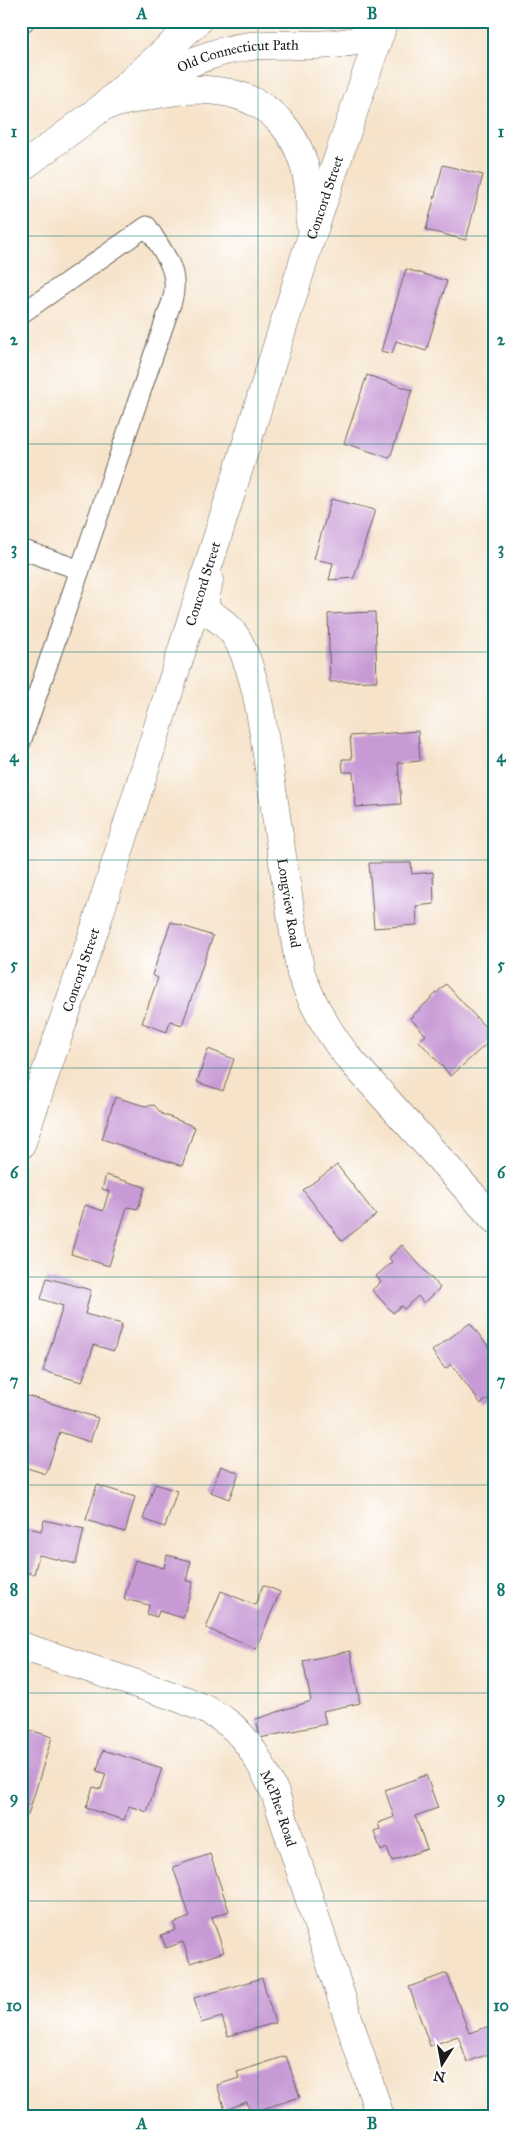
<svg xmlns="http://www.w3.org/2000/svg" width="515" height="2137" viewBox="0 0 515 2137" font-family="'IM FELL Great Primer',serif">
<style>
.building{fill:#c89ad5}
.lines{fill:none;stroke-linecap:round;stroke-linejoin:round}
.service-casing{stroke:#686259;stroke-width:21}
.minor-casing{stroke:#686259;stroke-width:29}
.secondary-casing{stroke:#686259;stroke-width:29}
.service{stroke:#fff;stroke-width:19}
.minor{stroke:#fff;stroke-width:28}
.secondary{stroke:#fff;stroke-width:28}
.grid{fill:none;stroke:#0f766e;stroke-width:1;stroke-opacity:0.55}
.labels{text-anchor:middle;stroke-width:5;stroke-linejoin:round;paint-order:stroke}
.street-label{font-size:14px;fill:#1c1c1c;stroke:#fff}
.neatline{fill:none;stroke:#0f766e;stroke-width:2}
.grid-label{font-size:16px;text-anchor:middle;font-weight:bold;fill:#0f766e}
</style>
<rect width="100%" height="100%" fill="#fff"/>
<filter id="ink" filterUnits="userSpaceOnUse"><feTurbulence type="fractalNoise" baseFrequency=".02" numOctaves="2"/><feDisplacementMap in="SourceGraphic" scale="10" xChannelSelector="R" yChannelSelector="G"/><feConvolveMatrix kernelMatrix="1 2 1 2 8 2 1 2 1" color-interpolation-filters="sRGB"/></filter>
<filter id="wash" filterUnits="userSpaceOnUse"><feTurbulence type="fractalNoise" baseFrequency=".0096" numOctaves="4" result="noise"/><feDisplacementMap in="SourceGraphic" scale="20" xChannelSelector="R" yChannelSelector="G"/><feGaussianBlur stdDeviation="1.12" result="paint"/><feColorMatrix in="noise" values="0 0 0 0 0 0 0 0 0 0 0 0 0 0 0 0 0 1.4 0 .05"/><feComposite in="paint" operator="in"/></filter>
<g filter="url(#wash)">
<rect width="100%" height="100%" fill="#f6e3ca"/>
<g id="blocks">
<g class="building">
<polygon points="443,165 483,175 466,240 426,230"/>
<polygon points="406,269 447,281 426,351 396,341 392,354 381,351"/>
<polygon points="367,375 412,390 390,458 344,443"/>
<polygon points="331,499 375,510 354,578 329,580 333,563 314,559"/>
<polygon points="375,612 377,681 330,682 328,614"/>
<polygon points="418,731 420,761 398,763 401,804 356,807 353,772 343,772 342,759 352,759 350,736"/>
<polygon points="369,863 411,863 412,874 433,872 434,904 416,906 417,925 374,928"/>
<polygon points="171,922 213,936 182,1025 170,1021 167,1032 142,1023 158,978 152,975"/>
<polygon points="446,984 494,1037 451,1076 419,1041 426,1035 410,1018"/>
<polygon points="208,1049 234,1059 223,1091 197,1082"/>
<polygon points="115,1097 145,1106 154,1105 162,1114 195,1127 182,1166 102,1139"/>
<polygon points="337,1165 376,1215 342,1241 303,1190"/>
<polygon points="106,1175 145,1187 138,1209 127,1207 109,1266 71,1254 85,1205 103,1211 109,1191 102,1189"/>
<polygon points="402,1245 440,1288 424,1303 418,1296 404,1309 401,1306 393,1313 372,1290 381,1282 376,1276 392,1262 389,1258"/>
<polygon points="47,1278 91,1290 85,1314 122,1324 114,1351 94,1345 82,1382 43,1371 63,1306 41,1299"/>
<polygon points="470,1323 494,1354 494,1394 481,1404 451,1364 445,1369 432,1351"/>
<polygon points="22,1394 98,1418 90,1442 60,1432 46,1474 21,1466"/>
<polygon points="221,1466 239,1473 229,1499 211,1492"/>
<polygon points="155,1484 177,1491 165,1527 143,1519"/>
<polygon points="97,1485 135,1497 125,1532 86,1520"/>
<polygon points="44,1520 84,1529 76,1564 39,1555 34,1574 21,1571 21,1526 41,1531"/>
<polygon points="167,1555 191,1561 186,1581 193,1582 183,1618 159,1611 157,1617 147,1614 149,1605 124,1599 135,1560 164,1568"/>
<polygon points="263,1585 280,1592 256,1649 206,1628 221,1591 255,1605"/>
<polygon points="350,1651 360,1703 323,1711 326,1724 260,1738 256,1719 311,1701 303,1661"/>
<polygon points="21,1727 52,1737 28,1815 21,1813"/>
<polygon points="103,1750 162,1768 147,1812 129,1806 124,1820 86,1808 93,1787 101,1789 106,1774 97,1771"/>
<polygon points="426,1775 438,1808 415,1816 427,1849 392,1861 387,1848 381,1851 374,1831 380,1829 378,1823 394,1817 385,1790"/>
<polygon points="210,1854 229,1911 212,1917 224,1952 190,1963 183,1942 166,1948 161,1935 176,1930 174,1923 190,1917 173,1867"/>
<polygon points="447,1973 469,2033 489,2026 494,2039 494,2052 467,2062 458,2036 430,2046 409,1987"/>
<polygon points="262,1978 275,2023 228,2036 222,2017 201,2023 194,1998"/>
<polygon points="286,2056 300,2097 250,2113 247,2102 225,2110 217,2085 239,2078 237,2072"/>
</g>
</g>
</g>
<g filter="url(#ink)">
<use href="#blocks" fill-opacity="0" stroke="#686259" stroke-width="1"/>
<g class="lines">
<g class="service-casing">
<g id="service">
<polyline points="21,24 25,21"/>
<path d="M 21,314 L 147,226 C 162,251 181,270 172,301 L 21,742"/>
<polyline points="21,549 80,570"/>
</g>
</g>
<g class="minor-casing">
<g id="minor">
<path id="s1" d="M 209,580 L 203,610 C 218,617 231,627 239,642 C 259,682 263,732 270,775 C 280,841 289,908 301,974 C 313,1005 327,1031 348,1057 L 494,1219"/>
<path id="s2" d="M 21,1646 C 59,1658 96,1671 134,1683 C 166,1694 201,1703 228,1723 C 250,1740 263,1768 275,1793 L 380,2116"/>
</g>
</g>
<g class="secondary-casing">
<g id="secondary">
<path id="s3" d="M 136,89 C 170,71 211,50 251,46 C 298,42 333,51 380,34"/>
<path d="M 104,106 C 131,100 159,92 187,90 C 273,85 314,141 310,223"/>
<polyline points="21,168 104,106 198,21"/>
<path id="s4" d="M 21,1145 L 96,925 L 308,247 L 384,21"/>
</g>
</g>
<use href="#service" class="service"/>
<use href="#minor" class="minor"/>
<use href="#secondary" class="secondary"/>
</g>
</g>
<path class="grid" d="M 258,21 L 258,2116M 21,236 L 494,236M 21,444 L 494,444M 21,652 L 494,652M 21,860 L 494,860M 21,1068 L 494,1068M 21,1277 L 494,1277M 21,1485 L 494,1485M 21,1693 L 494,1693M 21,1901 L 494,1901"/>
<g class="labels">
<g class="street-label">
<text dy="5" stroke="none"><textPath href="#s3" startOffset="109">Old Connecticut Path</textPath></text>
<text dy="5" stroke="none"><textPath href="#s4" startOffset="995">Concord Street</textPath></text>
<text dy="5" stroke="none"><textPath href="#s4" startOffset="590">Concord Street</textPath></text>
<text dy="5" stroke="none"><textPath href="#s1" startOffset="346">Longview Road</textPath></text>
<text dy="5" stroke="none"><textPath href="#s4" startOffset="185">Concord Street</textPath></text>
<text dy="5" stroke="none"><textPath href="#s2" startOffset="322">McPhee Road</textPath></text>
</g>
</g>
<rect width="515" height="2137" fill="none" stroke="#fff" stroke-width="55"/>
<g transform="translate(442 2064) rotate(191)" stroke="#ffffff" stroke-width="4" paint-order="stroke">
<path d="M0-4L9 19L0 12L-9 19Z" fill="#1c1c1c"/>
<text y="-8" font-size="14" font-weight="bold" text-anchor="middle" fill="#1c1c1c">N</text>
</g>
<rect x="28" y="28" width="460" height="2082" class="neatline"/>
<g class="grid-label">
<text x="142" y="19">A</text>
<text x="372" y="19">B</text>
<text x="14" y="137">1</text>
<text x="501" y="137">1</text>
<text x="14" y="345">2</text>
<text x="501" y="345">2</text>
<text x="14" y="554">3</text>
<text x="501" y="554">3</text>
<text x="14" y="762">4</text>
<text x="501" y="762">4</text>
<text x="14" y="970">5</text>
<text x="501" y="970">5</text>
<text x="14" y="1178">6</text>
<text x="501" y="1178">6</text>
<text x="14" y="1386">7</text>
<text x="501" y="1386">7</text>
<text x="14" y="1595">8</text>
<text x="501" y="1595">8</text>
<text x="14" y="1803">9</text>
<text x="501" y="1803">9</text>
<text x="14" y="2011">10</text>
<text x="501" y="2011">10</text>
<text x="142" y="2129">A</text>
<text x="372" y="2129">B</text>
</g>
</svg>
